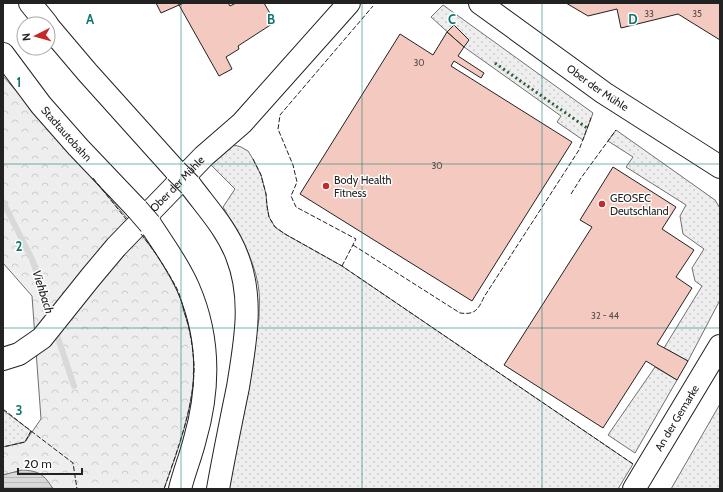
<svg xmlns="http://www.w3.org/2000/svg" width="723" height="492" viewBox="0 0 723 492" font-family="Cabin,sans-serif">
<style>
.grass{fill:url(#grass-dots);stroke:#6f6f6f}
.forest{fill:url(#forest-crowns);stroke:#6f6f6f}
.water{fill:url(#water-rules);stroke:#6f6f6f}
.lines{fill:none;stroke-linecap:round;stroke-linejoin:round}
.stream{stroke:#d9d9d9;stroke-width:6}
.building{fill:#f3c9c0;stroke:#222}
.minor-casing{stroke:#222;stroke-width:24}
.highway-casing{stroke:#222;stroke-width:24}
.minor{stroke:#fff;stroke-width:22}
.highway{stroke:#fff;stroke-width:22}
.highway-bridge-casing{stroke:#222;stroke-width:24;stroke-linecap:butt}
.highway-bridge{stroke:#fff;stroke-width:22}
.hedge{stroke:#2f5e38;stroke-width:3;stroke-dasharray:2 3;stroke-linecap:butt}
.fence{stroke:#222;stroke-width:1;stroke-dasharray:5 2;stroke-linecap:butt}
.grid{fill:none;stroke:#0f766e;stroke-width:1;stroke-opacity:0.55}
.poi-dot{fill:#c62828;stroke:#fff;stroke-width:1.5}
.labels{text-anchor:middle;stroke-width:3;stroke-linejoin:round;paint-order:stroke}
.number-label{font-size:9px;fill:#564c4a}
.street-label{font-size:11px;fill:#222;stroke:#fff}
.poi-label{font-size:11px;fill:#222;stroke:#fff;text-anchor:start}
.water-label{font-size:12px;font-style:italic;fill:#222;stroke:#fff}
.grid-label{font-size:13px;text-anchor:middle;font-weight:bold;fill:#0f766e;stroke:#fff;stroke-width:3;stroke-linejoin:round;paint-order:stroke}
</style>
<defs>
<pattern id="grass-dots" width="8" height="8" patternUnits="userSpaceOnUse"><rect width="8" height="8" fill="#eee"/><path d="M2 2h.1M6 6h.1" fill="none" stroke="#ccc" stroke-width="1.8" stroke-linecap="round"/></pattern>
<pattern id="forest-crowns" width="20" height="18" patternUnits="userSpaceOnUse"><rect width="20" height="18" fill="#eee"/><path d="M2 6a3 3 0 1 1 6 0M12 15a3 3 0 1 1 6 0" fill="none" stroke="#ccc"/></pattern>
<pattern id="water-rules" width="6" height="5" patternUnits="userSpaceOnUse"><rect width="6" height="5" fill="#d9d9d9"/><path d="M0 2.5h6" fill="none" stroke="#bababa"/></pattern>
</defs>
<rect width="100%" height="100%" fill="#fff"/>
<g class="grass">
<polygon points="443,5 593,113 583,140 557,122 561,116 464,47 431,17"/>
<polygon points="616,130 715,200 720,208 720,300 688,361 664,348 702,286 695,281 692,268 704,249 683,234 680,216 686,205 626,167 633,157 608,141"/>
<path d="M 234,145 L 241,147 L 248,151 L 253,159 L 261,175 L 266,194 L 267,206 L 269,217 L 275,227 L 285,234 L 342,266 L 633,464 L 618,489 L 229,489 L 259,319 C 259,310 260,300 259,291 C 255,259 239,234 223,207 L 235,189 L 211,165 Z"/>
<polygon points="655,367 677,380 635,453 608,435"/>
<polygon points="720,404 720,489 671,489"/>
<polygon points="3,410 31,431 25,442 3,447"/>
</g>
<path class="forest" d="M 3,76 L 140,233 C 153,250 167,267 176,286 C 180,294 182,303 184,312 C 190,329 194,347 194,365 C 194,407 178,450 164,489 L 53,489 L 52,487 L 6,474 L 3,475 L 3,458 L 4,457 L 3,455 L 3,447 L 25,442 L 41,419 L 32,296 L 3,263 Z"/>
<path class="water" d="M 22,470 C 39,471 44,474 53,489 L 3,489 L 3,475 Z"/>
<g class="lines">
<g class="stream">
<polyline points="3,202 32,259 52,318"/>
<polyline points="55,329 74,386"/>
</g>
</g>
<g class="building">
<polygon points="156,3 178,3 179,5 161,13"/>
<polygon points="184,3 228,3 230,6 236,3 264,3 275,22 238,46 239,49 226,57 232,69 219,76 179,5"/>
<polygon points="566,3 720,3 720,40 678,14 621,28 617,9 588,16"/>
<polygon points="454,25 469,40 464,47 447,32"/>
<polygon points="447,32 464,47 458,56 484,73 481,78 454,61 451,66 572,142 472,301 300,194 400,34 433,55"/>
<polygon points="613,167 676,207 662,229 694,250 676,277 692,288 657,344 688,361 677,380 646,361 603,428 504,365 592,227 580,220"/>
</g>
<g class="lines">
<g class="minor-casing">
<g id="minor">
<path id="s1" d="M 480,3 L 604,93 L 720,167"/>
<path id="s2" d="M 3,359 L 19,354 L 42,338 L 90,278 L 116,247 L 204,156 L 242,123 L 349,3"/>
<path id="s3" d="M 634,489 L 720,346"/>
</g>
</g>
<g class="highway-casing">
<g id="highway">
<polyline points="30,3 47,24"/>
<polyline points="48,26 87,72 176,171"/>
<path id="s4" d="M 3,54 L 41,105 L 78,147 L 137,209"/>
<path d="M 190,185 C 207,208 227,229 237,256 C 254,299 245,343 238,387 C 231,421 224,455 218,489"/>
<path d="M 150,224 C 163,244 178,264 188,287 C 210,337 210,387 195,439 C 191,456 184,472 180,489"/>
</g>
</g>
<use href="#minor" class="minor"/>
<use href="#highway" class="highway"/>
<g class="highway-bridge-casing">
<g id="highway-bridge">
<polyline points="176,171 190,185"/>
<polyline points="137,209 150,224"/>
</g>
</g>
<use href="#highway-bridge" class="highway-bridge"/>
<polyline class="hedge" points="495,63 587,128"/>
<g class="fence">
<polyline points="253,159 261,175 266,194 267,206 269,217 275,227 285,234 342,266 633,464"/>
<polyline points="93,178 126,219"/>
<polyline points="571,194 581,178 616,130"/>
<path d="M 141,234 C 154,250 165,267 175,285 C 180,293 182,304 185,314 C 190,330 193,347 194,365 C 195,404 177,451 164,489"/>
<path d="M 353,245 L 460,313 C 475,315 478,310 484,297 L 579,150 L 591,118"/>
<polyline points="342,266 356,239 296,207 291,196 297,182 293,165 278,129 280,115 373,6"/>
<polyline points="3,409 31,431 25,442 3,447"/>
<polyline points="31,431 73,463 77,489"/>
</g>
</g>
<path class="grid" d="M 181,3 L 181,489M 362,3 L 362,489M 542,3 L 542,489M 3,164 L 720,164M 3,328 L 720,328"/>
<g class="poi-dot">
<circle cx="326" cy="186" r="4"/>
<circle cx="602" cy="204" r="4"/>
</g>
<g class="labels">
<g class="number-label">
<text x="649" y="17">33</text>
<text x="697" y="17">35</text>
<text x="419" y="66">30</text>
<text x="437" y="169">30</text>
<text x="605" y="319">32 - 44</text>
</g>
<g class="street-label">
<text dy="4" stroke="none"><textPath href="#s1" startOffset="145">Ober der Mühle</textPath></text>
<text dy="4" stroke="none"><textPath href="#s4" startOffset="102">Stadtautobahn</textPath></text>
<text dy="4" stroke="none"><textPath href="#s2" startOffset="250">Ober der Mühle</textPath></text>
<text dy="4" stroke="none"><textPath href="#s3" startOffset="83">An der Gemarke</textPath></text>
</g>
<g class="poi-label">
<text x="334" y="184">Body Health<tspan x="334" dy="13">Fitness</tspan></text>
<text x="610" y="202">GEOSEC<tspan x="610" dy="13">Deutschland</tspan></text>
</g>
<g class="water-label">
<text transform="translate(43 292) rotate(72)" y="4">Viehbach</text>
</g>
</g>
<g class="grid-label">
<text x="90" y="24">A</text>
<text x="271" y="24">B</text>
<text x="452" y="24">C</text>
<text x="633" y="24">D</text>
<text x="19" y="87">1</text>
<text x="19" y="251">2</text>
<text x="19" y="415">3</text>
</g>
<rect width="723" height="492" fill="none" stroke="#222222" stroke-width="8"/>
<g transform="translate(36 36) rotate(264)"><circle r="19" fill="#ffffff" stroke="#a7a7a7"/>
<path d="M0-3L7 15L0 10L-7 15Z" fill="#c62828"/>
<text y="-6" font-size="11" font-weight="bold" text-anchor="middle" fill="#222222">N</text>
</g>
<path d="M18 468v6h64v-6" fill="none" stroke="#222222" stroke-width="2"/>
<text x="24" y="468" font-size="12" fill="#222222" stroke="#ffffff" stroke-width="3" paint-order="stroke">20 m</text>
</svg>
